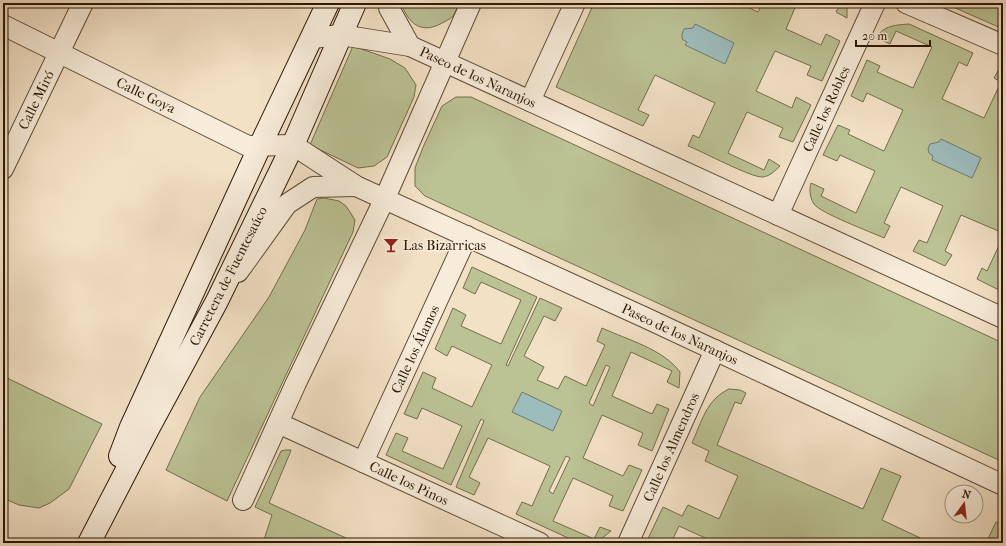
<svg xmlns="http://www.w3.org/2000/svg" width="1006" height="546" viewBox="0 0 1006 546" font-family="'IM FELL French Canon',serif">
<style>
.green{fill:#bbc294;stroke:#746d4c;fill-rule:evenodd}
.water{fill:#9dbcbc;stroke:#707a73}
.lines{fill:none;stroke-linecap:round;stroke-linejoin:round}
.street-casing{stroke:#5e4a35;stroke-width:22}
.secondary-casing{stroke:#2c1805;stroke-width:24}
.street{stroke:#f7ecda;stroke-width:20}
.secondary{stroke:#f7ecda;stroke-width:22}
.labels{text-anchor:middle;stroke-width:3;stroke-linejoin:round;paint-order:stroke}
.street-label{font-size:14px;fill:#2c1805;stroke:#f7ecda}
.poi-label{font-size:14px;fill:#2c1805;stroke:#f7ecda;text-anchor:start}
</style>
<rect width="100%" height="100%" fill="#f3e1c6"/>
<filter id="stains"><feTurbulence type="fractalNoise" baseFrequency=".005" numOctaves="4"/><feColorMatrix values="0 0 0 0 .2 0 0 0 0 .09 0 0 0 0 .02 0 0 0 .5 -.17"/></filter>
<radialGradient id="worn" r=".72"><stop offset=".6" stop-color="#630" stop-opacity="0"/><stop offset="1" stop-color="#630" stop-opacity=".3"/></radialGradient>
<g class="green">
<path d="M 401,3 L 459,3 C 457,7 455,14 452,17 C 450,19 446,21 444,22 C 422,35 409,25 401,3 Z"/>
<path d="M 594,3 L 739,3 L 758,12 L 762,3 L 797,3 L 786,29 L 821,45 L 826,34 L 840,41 L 822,81 L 807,75 L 811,66 L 775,51 L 756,91 L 792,108 L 796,97 L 811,105 L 793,142 L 779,137 L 783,128 L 747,112 L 728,153 L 764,170 L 769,159 L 780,166 C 775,171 770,176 763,177 C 751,178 702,151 688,146 L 693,135 L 699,138 L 715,103 L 655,75 L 638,110 L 649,115 L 643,126 L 556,87 Z"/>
<polygon points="838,3 847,3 847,18 836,12 840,4"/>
<polygon points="944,3 1003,3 1003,29"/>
<path d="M 909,24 L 973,53 L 967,66 L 959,62 L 942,99 L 984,118 L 1001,82 L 994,78 L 1001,65 L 1003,66 L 1003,233 L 961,215 L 945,251 L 952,255 L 945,266 L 913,251 L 919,240 L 927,243 L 943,206 L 901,187 L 884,223 L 890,226 L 884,238 C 871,232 820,213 814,204 C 810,198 809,190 811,183 L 824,189 L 821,196 L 856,213 L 875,171 L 840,155 L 837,161 L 823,155 L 838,125 L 850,130 L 848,134 L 884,151 L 903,110 L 867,93 L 863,102 L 851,96 L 867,60 L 880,66 L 877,72 L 913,88 L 932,47 L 896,31 L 890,44 L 877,38 C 882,25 898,25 909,24 Z"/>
<polygon points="353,46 390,59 405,68 416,85 414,97 387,157 374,166 358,168 310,145"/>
<polygon points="456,97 471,97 1003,343 1003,462 425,196 415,186 415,168 424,145 442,106"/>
<polygon points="324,198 339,201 346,206 355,220 353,232 227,501 166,470 200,397 269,297 305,230 317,199"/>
<polygon points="1003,237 1003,292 977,279 982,268 987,271"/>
<path d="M 472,267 L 537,297 L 506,365 L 508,366 L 540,298 L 562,308 L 555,321 L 544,316 L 524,356 L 544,367 L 537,380 L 558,389 L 565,376 L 586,386 L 605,345 L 597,341 L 602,328 C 628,340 663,349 680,372 L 679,388 L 667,382 L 672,371 L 631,352 L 612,396 L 652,414 L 657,404 L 669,409 L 652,451 L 638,445 L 643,433 L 602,415 L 583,458 L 623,476 L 629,465 L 642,470 L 623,511 L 609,506 L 613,496 L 573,478 L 553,521 L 594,539 L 600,527 L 611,531 L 596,543 L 579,543 L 516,514 L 522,502 L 532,506 L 550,466 L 488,438 L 469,477 L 480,483 L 474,495 L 456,487 L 484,421 L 481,419 L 451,485 L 386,455 L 396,433 L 408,438 L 402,451 L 443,469 L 462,426 L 422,408 L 417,419 L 404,414 L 423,372 L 436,378 L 432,388 L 472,407 L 492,365 L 452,346 L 447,356 L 435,349 L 453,308 L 466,315 L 461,326 L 501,344 L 521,300 L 481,282 L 475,294 L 463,288 ZM 606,365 L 610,367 L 593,406 L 589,403 ZM 566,456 L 570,458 L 553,494 L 549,491 Z"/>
<polygon points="3,376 102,424 69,489 50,503 39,508 19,505 3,498"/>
<path d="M 729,389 L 740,390 L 746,393 L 741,404 L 735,402 L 717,445 L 863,509 L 881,468 L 901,476 L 882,520 L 931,543 L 714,543 L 714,542 L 679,526 L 671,543 L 646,543 L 663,507 L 682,516 L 688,505 L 719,519 L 738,476 L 705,461 L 709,451 L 692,443 C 702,421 706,400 729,389 Z"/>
<polygon points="285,450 291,450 290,453 269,503 357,543 263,543 272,515 255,507 281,451"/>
<polygon points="996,522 1003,525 1003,543 986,543"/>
</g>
<g class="water">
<polygon points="695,24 734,43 725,64 685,45 687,42 682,39 682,34 684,29 693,28"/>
<polygon points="941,139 981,158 972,178 932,160 933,156 929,153 928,149 930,144 939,142"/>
<polygon points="522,392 562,411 553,431 512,412"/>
</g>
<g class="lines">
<g class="street-casing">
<g id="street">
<polyline points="389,3 389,8 410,46"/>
<polyline points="906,3 1003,45"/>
<polyline points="3,25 248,146 293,145 356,186 646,318 1003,485"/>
<polyline points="312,38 341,35 410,46 1003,318"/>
<polyline points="530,101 575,3"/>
<polyline points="3,169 83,3"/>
<polyline points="778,215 875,3"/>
<polyline points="238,272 287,204 313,187 356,186"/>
<polyline points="278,423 540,543"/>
<polyline points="363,462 467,236"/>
<polyline points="243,500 296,383 385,198 471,3"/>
<polyline points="628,543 715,350"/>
</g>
</g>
<g class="secondary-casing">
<g id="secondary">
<polyline points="120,456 131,427 260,146 328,3"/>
<polyline points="89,543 148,429 217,301 293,145 355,3"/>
</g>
</g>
<use href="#street" class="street"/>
<use href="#secondary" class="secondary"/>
</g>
<defs>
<g id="bar-bare" transform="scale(1.2)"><path d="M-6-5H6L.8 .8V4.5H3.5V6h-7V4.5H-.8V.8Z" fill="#8f2418" stroke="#f7ecda" stroke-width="2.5" paint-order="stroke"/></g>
</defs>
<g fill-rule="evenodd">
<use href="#bar-bare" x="391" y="245"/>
</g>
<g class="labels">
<g class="street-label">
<text transform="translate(478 77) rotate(25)" y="5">Paseo de los Naranjos</text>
<text transform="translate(146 95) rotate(26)" y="5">Calle Goya</text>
<text transform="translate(36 100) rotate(-64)" y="5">Calle Miró</text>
<text transform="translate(826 109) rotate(-65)" y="5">Calle los Robles</text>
<text transform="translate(228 276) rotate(-63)" y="5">Carretera de Fuentesaúco</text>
<text transform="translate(680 334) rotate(25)" y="5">Paseo de los Naranjos</text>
<text transform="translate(415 349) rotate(-65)" y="5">Calle los Álamos</text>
<text transform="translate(671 447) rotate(-66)" y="5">Calle los Almendros</text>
<text transform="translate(409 483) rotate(25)" y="5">Calle los Pinos</text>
</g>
<g class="poi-label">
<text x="403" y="250">Las Bizarricas</text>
</g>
</g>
<rect width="1006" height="546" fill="none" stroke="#f3e1c6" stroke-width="16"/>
<rect x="4" y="4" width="998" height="538" fill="none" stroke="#2c1805" stroke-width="2"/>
<rect x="8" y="8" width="990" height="530" fill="none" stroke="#2c1805"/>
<g transform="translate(964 504) rotate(15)"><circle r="19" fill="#f7ecda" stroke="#a69785"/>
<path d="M0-3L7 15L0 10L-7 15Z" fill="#8f2418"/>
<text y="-6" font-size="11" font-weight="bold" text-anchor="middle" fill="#2c1805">N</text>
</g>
<path d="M856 40v6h74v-6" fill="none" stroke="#2c1805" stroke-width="2"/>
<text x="862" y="40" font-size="12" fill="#2c1805" stroke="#f7ecda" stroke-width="3" paint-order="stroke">20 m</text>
<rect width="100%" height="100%" filter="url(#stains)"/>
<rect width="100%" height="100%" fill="url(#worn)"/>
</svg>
